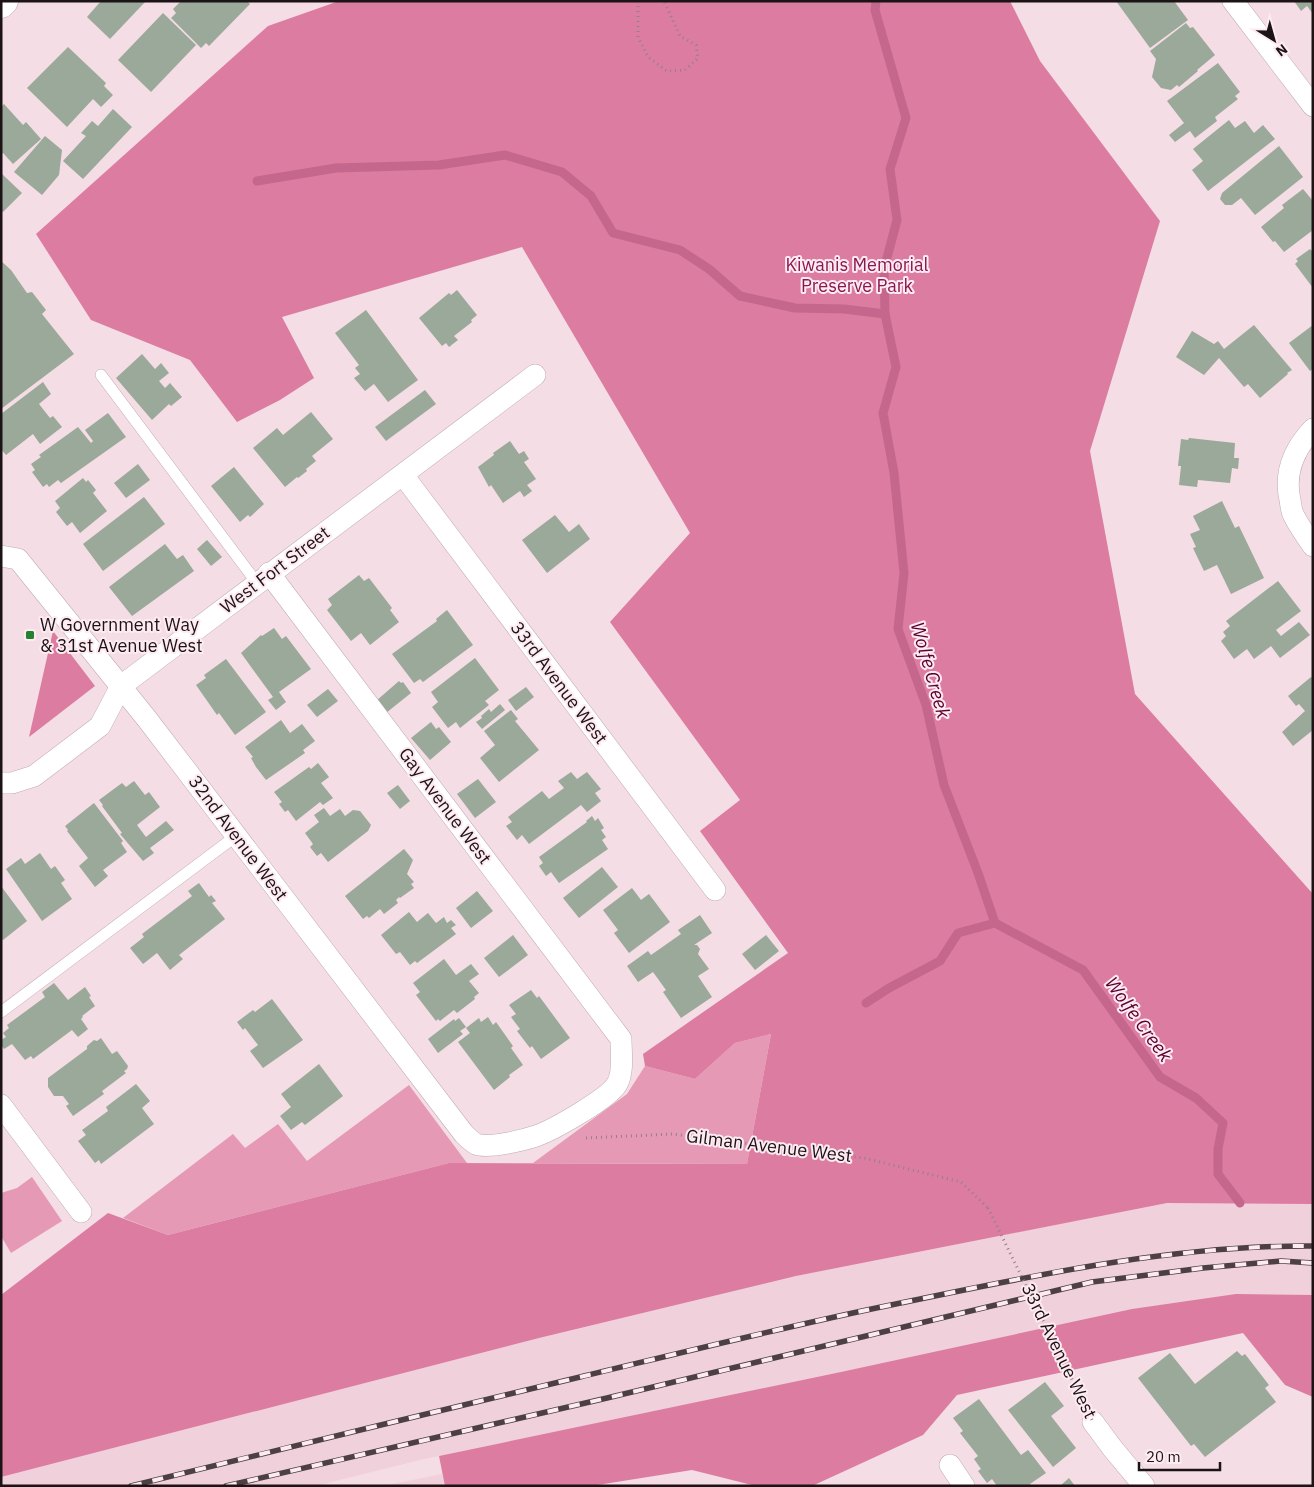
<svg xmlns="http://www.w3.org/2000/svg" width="1314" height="1487" viewBox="0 0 1314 1487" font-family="'IBM Plex Sans',sans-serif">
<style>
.built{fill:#f0d0da}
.green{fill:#e699b5}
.forest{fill:#dc7ca1}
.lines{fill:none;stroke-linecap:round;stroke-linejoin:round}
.stream{stroke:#c5678c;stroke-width:9}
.building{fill:#9aa99a}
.service-casing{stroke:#c1abb2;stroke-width:12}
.minor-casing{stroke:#c1abb2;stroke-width:22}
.secondary-casing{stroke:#c1abb2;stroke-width:29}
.path{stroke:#928187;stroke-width:3;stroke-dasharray:1 4;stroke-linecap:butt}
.service{stroke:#fff;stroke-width:11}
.minor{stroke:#fff;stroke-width:21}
.secondary{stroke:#fff;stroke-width:28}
.rail-casing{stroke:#4c4044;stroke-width:5.5}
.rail{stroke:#feebf1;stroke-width:4;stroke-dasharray:11;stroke-linecap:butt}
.path-bridge{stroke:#928187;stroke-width:3;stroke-dasharray:1 4;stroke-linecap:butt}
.poi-dot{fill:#248132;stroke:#feebf1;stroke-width:2}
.labels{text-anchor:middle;stroke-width:4;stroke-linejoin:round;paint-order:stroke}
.park-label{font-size:18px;fill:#8a1751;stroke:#feebf1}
.street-label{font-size:18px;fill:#1b1316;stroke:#feebf1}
.poi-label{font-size:18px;fill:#1b1316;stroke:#feebf1;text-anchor:start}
.water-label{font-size:19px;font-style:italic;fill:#5b0132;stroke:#feebf1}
</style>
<rect width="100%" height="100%" fill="#f4dde4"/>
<g class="built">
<polygon points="1167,1203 1313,1204 1313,1295 723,1398 424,1459 315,1486 1,1486 1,1477 539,1338 796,1276"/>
<polygon points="442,1474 445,1486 383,1486"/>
</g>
<g class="green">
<polygon points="771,1034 747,1164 533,1163 627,1094 645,1066 695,1079 735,1043"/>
<polygon points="409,1085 467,1163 449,1163 168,1235 123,1218 233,1134 245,1148 278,1124 307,1161"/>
<polygon points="32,1177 62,1221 11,1253 1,1236 1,1193 17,1188"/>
</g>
<g class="forest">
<polygon points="339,1 1010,1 1040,61 1160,221 1090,451 1135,694 1313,894 1313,1204 1167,1203 796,1276 539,1338 1,1477 1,1295 108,1213 168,1235 449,1163 747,1164 771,1034 735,1043 695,1079 645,1066 643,1054 788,953 700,831 740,800 610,622 690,533 522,247 282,317 314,378 280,400 237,422 190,360 91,320 36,234 268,26"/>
<polygon points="53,631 95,686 29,737"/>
<polygon points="1236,1294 1313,1295 1313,1397 1285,1385 1243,1333 957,1395 923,1435 812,1486 756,1486 692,1470 591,1486 445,1486 439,1456 841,1372 1132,1309"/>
</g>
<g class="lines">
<g class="stream">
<polyline points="876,1 875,10 906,118 890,169 897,220 884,269 885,314 896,367 883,413 894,473 904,573 898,629 926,705 944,785 978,873 995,923 1083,970 1160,1077 1196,1098 1223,1123 1218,1149 1218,1174 1240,1203"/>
<polyline points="257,181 336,168 439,165 505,155 562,172 591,196 613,233 680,250 709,269 740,296 795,308 844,309 885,314"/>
<polyline points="866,1003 889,988 940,961 958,933 995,923"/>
</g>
</g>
<g class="building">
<polygon points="101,1 146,1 110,39 87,17"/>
<polygon points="181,1 247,1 250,4 209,46 206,43 201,48 171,18 176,13 173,9"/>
<polygon points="1116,1 1174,1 1188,20 1150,48"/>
<polygon points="1294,1 1313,1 1313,14 1307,6 1301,11"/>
<polygon points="163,13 196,45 151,92 118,60"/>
<polygon points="1186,23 1190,28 1193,27 1215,55 1197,70 1198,71 1179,87 1177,85 1171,90 1161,88 1152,77 1156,59 1150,51"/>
<polygon points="68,47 106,83 104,86 113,95 101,107 93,99 67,127 27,88"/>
<polygon points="1218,63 1240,92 1235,96 1238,99 1215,117 1217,121 1195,138 1190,131 1175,142 1169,135 1184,123 1167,101"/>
<polygon points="4,104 23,125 26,122 41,139 13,164 3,153 1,154 1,107"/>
<polygon points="113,109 132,127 83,179 63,161 86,136 81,133 92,121 98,126"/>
<polygon points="1229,120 1235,128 1245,121 1254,133 1263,125 1275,139 1208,191 1192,170 1203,161 1193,149"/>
<polygon points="45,136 62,150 59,175 42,195 14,172"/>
<polygon points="1279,146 1303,177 1255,215 1241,198 1232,205 1225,205 1220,199 1222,193"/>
<polygon points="1,173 22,193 3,212 1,210"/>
<polygon points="1303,189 1313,201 1313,230 1284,252 1275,241 1273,242 1261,227 1284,208 1282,205"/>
<polygon points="1310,249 1313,252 1313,288 1295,264 1298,261 1296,259"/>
<polygon points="1,261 11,270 27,293 32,292 46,310 42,314 74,354 1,409"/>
<polygon points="457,290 477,315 471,320 472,322 454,336 458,340 449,347 446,343 442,346 419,318 449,293 451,295"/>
<polygon points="366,310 418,380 388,402 374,384 365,391 354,378 360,374 355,368 359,365 335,333"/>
<polygon points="1254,325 1292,370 1287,373 1288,374 1260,398 1248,384 1244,387 1219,358 1204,375 1176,357 1192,331 1214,344 1218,341 1224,349"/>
<polygon points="1313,325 1313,369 1310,371 1289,343"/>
<polygon points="142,354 155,369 161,363 169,373 159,381 165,388 170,383 182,397 171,406 169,404 152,420 116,378"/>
<polygon points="43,382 51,394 39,404 50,418 53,416 62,427 40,444 33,434 6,455 1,449 1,414"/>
<polygon points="425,390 436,404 386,441 375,427"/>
<polygon points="311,412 333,439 312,456 316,461 306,469 307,471 298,478 297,477 285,487 253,448 277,428 283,435"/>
<polygon points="108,413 126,437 61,483 58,480 49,487 47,484 43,487 32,472 35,470 31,464 41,457 39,455 78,427 91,443 93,441 85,430"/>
<polygon points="1189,438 1235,443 1234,458 1239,458 1238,469 1232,468 1230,483 1198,480 1197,487 1179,485 1181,466 1178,466 1181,439 1188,440"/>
<polygon points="510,441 519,454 524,451 529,459 524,462 536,479 527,485 532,491 524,497 520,491 503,503 491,485 489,487 478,467 494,455 493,453"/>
<polygon points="138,464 150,480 126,498 114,483"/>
<polygon points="234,467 264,504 250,517 248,515 240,522 211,486"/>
<polygon points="83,478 86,482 88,480 96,490 93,493 107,511 80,533 72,522 67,526 56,512 60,508 55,501"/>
<polygon points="144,497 165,524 103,571 83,544"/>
<polygon points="1222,501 1235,528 1239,526 1264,578 1231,594 1217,565 1204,571 1193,548 1196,547 1190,534 1200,530 1193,516"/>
<polygon points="555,515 569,532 579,524 590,539 547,573 522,540"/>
<polygon points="207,540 222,557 211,566 197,549"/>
<polygon points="165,544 177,559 183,555 194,571 132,616 109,587"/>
<polygon points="359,575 364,581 369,578 392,608 390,610 399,622 370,645 361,633 351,641 327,610 332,605 328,599"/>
<polygon points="1278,581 1301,611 1276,630 1281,636 1299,622 1310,635 1280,658 1271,646 1254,659 1247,649 1234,659 1221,641 1226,636 1223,632 1230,626 1226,621"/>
<polygon points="447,610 473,645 423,682 420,679 414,683 392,654 437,621 436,619"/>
<polygon points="274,628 282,639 286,636 311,669 279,692 286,702 276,710 268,700 273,697 241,653 261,635 262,636"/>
<polygon points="475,658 499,690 485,701 489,705 460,728 456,722 448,728 432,707 438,702 431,692"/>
<polygon points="226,659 266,712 235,735 219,713 217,715 196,685 206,678 204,675"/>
<polygon points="1311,677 1313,679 1313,730 1293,746 1282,732 1305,711 1299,704 1296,706 1288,696"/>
<polygon points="399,681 401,683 403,682 411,693 386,713 376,701"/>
<polygon points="526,687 534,697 516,711 508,700"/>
<polygon points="328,689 338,701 317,717 307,705"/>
<polygon points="500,704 505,710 482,729 476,722 482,718 481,716 489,709 491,712"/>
<polygon points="511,710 518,719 515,721 539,750 499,782 480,758 495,745 484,731"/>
<polygon points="281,720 290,733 302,724 315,741 303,750 305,753 266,780 256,767 251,758 253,757 245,747"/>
<polygon points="431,722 436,729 439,727 451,742 430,760 411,738"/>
<polygon points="318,763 329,777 321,783 333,798 323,805 320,802 296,821 288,810 285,812 279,804 282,802 274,792 309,767 311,769"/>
<polygon points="571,772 577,779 587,772 601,789 595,793 601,801 587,812 581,805 529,844 522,835 517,840 506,826 512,822 508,817 542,791 549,799 564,788 558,781"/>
<polygon points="478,779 496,802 475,818 457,794"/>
<polygon points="134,781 145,795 149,792 160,807 137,825 146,837 166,821 174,830 150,848 154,853 143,861 120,834 122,833 102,806 103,805 99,800 122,783 126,787"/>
<polygon points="398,785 410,801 400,809 387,793"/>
<polygon points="94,803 123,841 121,843 127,852 103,870 108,876 95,887 79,866 88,858 67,831 68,830 65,826"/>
<polygon points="324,808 330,816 340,809 345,816 353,810 360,811 371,825 368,831 328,862 321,853 317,856 310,847 313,844 305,833 319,822 314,815"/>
<polygon points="592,816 595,821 598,818 604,828 601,830 606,837 602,840 608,849 559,883 551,872 546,876 539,866 543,863 539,857 587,822 586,821"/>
<polygon points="404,849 413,860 407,874 414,882 411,884 414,888 400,898 399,897 396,900 398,903 384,914 380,909 369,918 367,916 363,919 345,896"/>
<polygon points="40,853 51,869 55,866 65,880 61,883 72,899 42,921 6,869 21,858 25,864"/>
<polygon points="602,867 618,887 579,918 563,898"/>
<polygon points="199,883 209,897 211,895 216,901 212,903 225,919 179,955 183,959 170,970 157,953 143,964 130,948 144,937 142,934 192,896 188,891"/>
<polygon points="1,886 27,921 3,940 1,938"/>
<polygon points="632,888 641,900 649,894 670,922 629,953 614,933 618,930 603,910"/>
<polygon points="477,891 493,911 471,928 456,908"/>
<polygon points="409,912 417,922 428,913 436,923 444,917 447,923 451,920 456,925 451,928 456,934 417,963 415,961 410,965 400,952 396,954 381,935"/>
<polygon points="700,915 712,933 694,945 697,945 700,949 698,954 709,969 698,976 712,997 681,1018 663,992 666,990 653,972 638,982 627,966 648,951 651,955 681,934 678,930"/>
<polygon points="513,935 528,955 499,977 484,958"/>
<polygon points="766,935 779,951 755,970 742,954"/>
<polygon points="444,959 456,975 471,964 479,974 469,981 479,993 474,997 475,999 457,1013 454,1010 440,1021 438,1019 436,1021 416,995 420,992 413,983"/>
<polygon points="54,983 68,1000 85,987 91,996 89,997 95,1006 82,1016 83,1017 81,1019 88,1029 78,1037 72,1030 33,1059 31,1056 25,1060 12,1044 4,1049 1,1045 1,1040 6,1037 3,1033 9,1028 7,1025 45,997 42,992"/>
<polygon points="531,990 537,998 539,996 570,1038 541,1059 532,1046 530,1048 517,1031 520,1029 511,1017 516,1014 509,1005"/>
<polygon points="272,999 303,1040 263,1068 250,1051 258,1045 245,1028 243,1030 237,1022 253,1010 255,1012"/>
<polygon points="488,1017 493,1025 496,1022 513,1046 511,1048 523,1065 509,1075 510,1077 494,1090 458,1042 470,1033 466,1028 479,1018 481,1022"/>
<polygon points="459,1018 466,1027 460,1031 463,1034 438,1053 428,1039 454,1019 455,1021"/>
<polygon points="101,1038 112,1054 117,1051 128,1066 127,1069 124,1071 126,1073 102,1091 104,1094 73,1116 66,1106 69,1104 63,1096 54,1096 48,1087 48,1078 87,1049 87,1046 94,1040 97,1041"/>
<polygon points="319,1064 343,1096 305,1125 302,1122 291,1130 280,1116 291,1107 281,1094"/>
<polygon points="136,1084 150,1101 142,1108 154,1124 101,1164 99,1160 95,1163 78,1141 86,1135 82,1130 108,1111 106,1107"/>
<polygon points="1237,1351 1242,1356 1245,1354 1269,1385 1265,1388 1276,1402 1205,1457 1194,1444 1191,1446 1138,1378 1170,1353 1195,1384"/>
<polygon points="1045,1382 1064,1406 1051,1416 1076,1448 1053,1467 1008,1410"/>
<polygon points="979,1399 1021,1455 1028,1450 1046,1473 1030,1484 1031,1486 997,1486 992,1479 987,1483 978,1471 981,1469 974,1459 978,1456 960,1433 963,1431 953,1418"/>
<polygon points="1069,1478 1075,1486 1060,1486"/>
</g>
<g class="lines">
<g class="service-casing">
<g id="service">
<polyline points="101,375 257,583"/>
<polyline points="1,1012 236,836"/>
</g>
</g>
<g class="minor-casing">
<g id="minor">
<polyline points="1233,1 1313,106"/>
<path d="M 1313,429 C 1294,449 1284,473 1290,500 C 1291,505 1291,511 1294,516 C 1299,526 1306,536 1313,546"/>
<polyline points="403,475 715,890"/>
<path d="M 1,556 L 18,559 L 147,719 L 464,1134 C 467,1137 472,1142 476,1144 C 488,1149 524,1140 536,1136 C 553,1130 608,1099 617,1084 C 624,1072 621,1052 621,1039 L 269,573"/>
<polyline points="1,783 12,783 34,776 100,726 121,686 535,375"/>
<polyline points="1,1105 81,1212"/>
<polyline points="1093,1422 1113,1449 1144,1486"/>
<polyline points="950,1465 964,1486"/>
</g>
</g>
<g class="secondary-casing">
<polyline id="secondary" points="1,4 4,1"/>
</g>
<g class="path">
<polyline points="638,1 638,37 648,57 667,71 685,70 698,58 696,45 680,36 664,1"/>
<polyline points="586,1138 672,1134 864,1158 961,1182 988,1208"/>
</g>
<use href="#service" class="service"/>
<use href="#minor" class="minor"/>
<use href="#secondary" class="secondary"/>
<g class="rail-casing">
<g id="rail">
<path d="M 131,1486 C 281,1449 430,1413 580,1377 C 680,1353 780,1328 881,1307 C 1023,1278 1167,1245 1313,1246"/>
<polyline points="226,1486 607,1398 1092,1282 1203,1268 1281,1261 1313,1263"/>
</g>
</g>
<use href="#rail" class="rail"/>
<polyline class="path-bridge" points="988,1208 1093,1422"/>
</g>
<rect class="poi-dot" x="25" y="630" width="10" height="10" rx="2.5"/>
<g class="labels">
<g class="park-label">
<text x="857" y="271">Kiwanis Memorial<tspan x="857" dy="21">Preserve Park</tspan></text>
</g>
<g class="street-label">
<text transform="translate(275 570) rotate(-37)" y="6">West Fort Street</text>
<text transform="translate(559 683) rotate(53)" y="6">33rd Avenue West</text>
<text transform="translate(445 806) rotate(53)" y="6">Gay Avenue West</text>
<text transform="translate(238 838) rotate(53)" y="6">32nd Avenue West</text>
<text transform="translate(769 1146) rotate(7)" y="6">Gilman Avenue West</text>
<text transform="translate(1059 1351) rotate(64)" y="6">33rd Avenue West</text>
</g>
<g class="poi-label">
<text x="40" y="631">W Government Way<tspan x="40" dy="21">&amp; 31st Avenue West</tspan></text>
</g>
<g class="water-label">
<text transform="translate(931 670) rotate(74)" y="7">Wolfe Creek</text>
<text transform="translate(1139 1019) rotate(54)" y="7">Wolfe Creek</text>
</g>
</g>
<rect width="1314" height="1487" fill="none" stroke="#1b1316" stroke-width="5"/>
<g transform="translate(1274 40) rotate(143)" stroke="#feebf1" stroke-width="4" paint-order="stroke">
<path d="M0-4L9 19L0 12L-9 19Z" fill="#1b1316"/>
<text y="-8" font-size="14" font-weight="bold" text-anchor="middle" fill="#1b1316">N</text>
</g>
<path d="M1139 1462v8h81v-8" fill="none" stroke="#1b1316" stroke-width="2.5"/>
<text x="1146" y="1462" font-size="15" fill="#1b1316" stroke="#feebf1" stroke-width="4" paint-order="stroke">20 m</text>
</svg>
